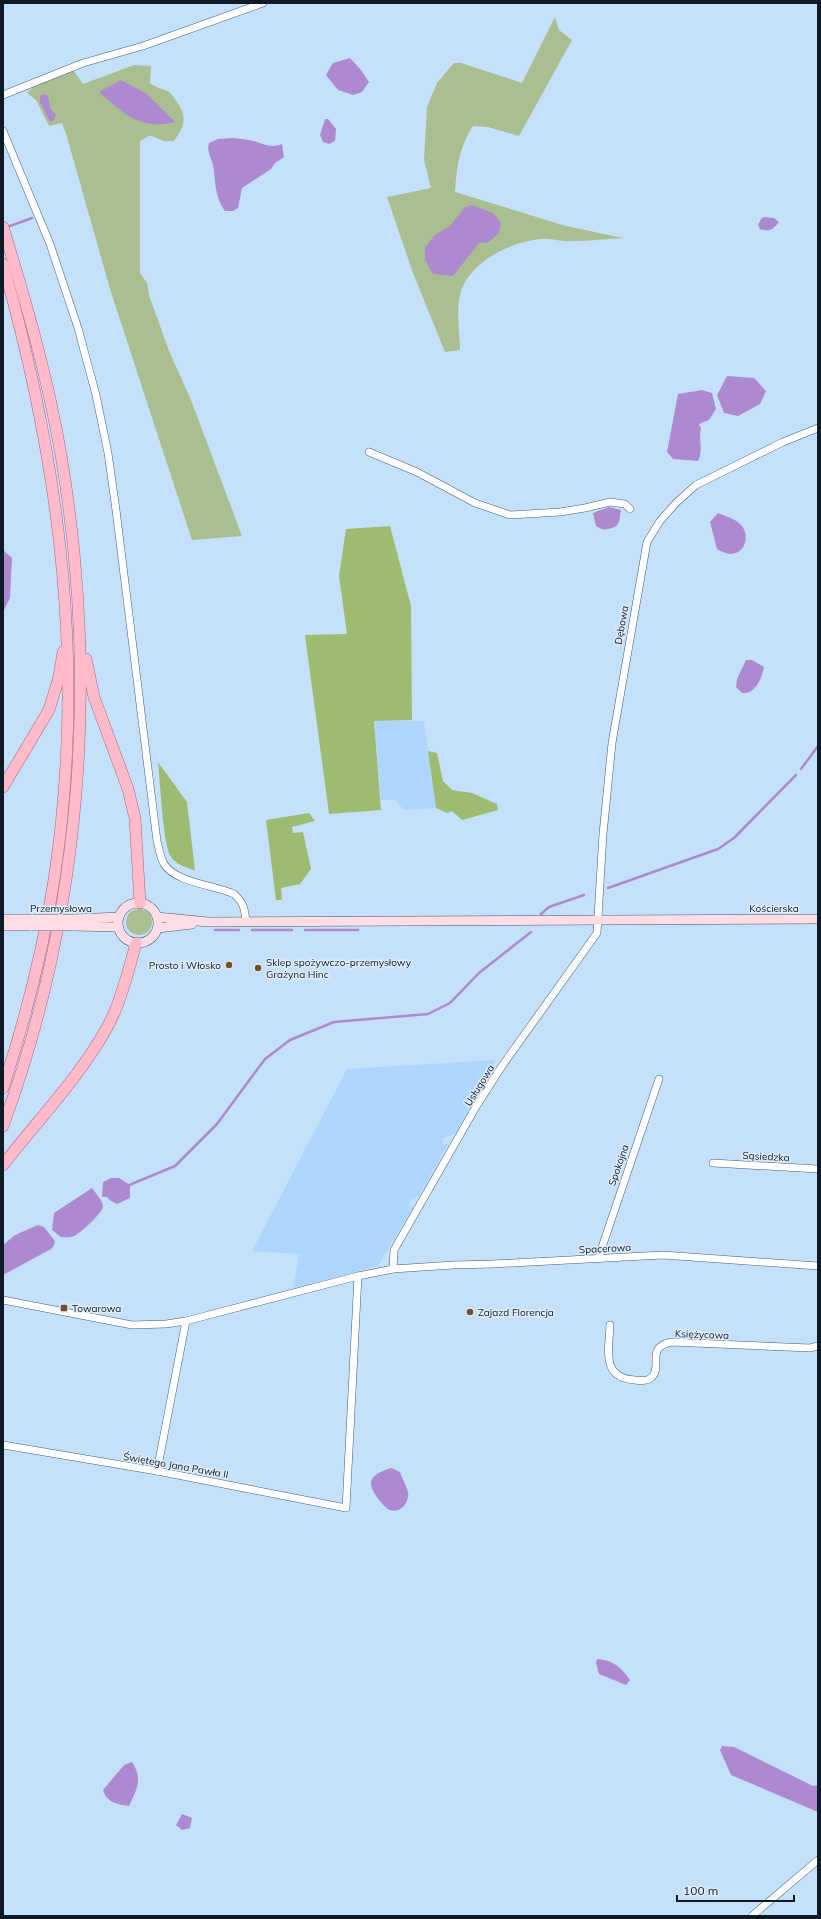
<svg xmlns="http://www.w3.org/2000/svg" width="821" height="1919" viewBox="0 0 821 1919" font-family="Mulish,sans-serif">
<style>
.built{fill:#aed6fc}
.green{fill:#aabf90}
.forest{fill:#9dbc72}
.water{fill:#ad8acf}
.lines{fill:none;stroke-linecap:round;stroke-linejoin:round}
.stream{stroke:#ad8acf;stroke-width:2.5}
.street-casing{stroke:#3f5d79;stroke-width:8}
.secondary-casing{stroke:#3f5d79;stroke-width:10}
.primary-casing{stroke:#ab6579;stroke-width:12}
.street{stroke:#fff;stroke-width:7}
.secondary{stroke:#ffdde4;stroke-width:9}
.primary{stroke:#ffbbca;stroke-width:11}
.secondary-bridge-casing{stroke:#3f5d79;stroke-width:10;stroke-linecap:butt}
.secondary-bridge{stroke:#ffdde4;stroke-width:9}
.poi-dot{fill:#735029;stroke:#deecf9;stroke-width:1.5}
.labels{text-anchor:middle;stroke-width:3;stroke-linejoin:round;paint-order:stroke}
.street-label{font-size:10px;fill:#0e1a26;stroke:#deecf9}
.poi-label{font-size:10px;fill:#0e1a26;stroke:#deecf9;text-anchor:start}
</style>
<rect width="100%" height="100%" fill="#c5e0fa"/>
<g class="built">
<polygon points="374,721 424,721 436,808 404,810 395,800 381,800"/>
<polygon points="496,1060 475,1097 469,1098 465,1104 468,1111 455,1134 443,1138 443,1144 448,1144 419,1196 410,1200 408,1206 413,1207 378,1266 293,1289 299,1254 252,1251 347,1069"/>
</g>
<g class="green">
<path d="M 555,17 L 559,30 L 572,40 L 519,136 L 488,127 L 473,126 C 459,148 457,166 455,192 L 566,226 L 623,238 C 606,239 589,241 571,241 C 561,242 551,238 541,239 C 510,242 468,262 460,295 C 456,310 460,334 460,350 L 445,352 L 413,273 L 387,197 L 431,188 L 424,160 L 427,107 L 437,83 L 454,63 L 461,63 L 522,83 Z"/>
<path d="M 134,65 L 151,66 L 150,83 C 155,88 163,88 169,92 C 172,94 175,99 177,102 C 188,118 184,127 174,141 C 170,141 164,142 161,140 C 149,135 152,134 140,141 L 140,273 L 147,283 L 149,295 L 169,351 L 191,400 L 242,536 L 192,540 L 110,289 L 67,137 L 62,123 L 49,126 L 36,100 L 27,93 L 33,87 L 74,71 L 83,84 Z"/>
<circle cx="139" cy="922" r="13"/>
</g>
<g class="forest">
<polygon points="390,526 411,606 412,720 374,721 381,810 329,814 305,635 347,634 339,576 346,529"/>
<polygon points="428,751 437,753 443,781 452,790 472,793 497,804 498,810 462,820 452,811 447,813 436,808"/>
<path d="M 158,762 L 187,802 L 195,870 C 186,868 176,864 171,857 C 163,846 160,779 158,762 Z"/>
<polygon points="309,813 315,821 292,827 293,833 303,832 311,869 300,884 281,888 282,900 276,900 266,820"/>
</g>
<g class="water">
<polygon points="350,58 361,70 369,82 362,92 353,95 338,90 326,75 333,63"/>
<path d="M 121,80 L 147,94 L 175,122 C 140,131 123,113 99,92 Z"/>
<polygon points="43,94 48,95 50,108 56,115 54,120 50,122 40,102 40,96"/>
<polygon points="325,119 328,119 336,129 335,141 329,144 323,142 320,135"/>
<path d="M 233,138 C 239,139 246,139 253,141 C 263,143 271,149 282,144 L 284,157 L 275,163 L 271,169 L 242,188 L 238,208 L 233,211 L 225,211 C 216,200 215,183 214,170 C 213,160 206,152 209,143 L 218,139 Z"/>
<polygon points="472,205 493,213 501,223 499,233 489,242 479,243 453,276 433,274 425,260 425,247 435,235 450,226 465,207"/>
<path d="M 764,217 L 774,218 L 779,222 C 773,230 769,232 760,229 L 758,225 L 761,219 Z"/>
<polygon points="727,376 754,378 766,391 760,404 738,416 724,413 717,395"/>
<path d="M 702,390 L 712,393 L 716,409 L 709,420 L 701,423 L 699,425 L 701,428 C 698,441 704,449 698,461 L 673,459 L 667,452 L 678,394 Z"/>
<path d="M 609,507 L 621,510 C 619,520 621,527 608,529 C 603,530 601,529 596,526 L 593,513 Z"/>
<path d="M 718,513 C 725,516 735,519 740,524 C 750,533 747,553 731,554 C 726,554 721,551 717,549 L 710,522 Z"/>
<polygon points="3,550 12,558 10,598 3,612"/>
<path d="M 746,660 L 752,660 L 764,667 C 762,678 755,695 742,693 L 736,687 L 737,679 Z"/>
<polygon points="111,1178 119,1178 130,1185 130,1198 117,1204 111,1201 107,1197 102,1197 103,1182"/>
<path d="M 92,1188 C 95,1193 103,1200 103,1207 C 102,1213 80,1234 74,1236 C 70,1238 65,1237 61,1237 L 52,1230 L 54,1213 Z"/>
<polygon points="38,1225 44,1227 55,1241 54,1245 51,1249 3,1275 3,1245 15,1235"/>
<path d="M 391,1468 L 400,1472 C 402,1478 406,1485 408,1492 C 410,1501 401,1514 390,1510 C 386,1509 382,1503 379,1500 C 365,1481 370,1475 391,1468 Z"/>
<path d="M 597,1659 C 613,1660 621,1667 630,1680 L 626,1685 L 599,1674 L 596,1663 Z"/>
<polygon points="722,1746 734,1747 813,1786 818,1785 818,1812 731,1775 720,1750"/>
<path d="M 132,1762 C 143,1779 137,1789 129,1806 C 117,1804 107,1803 103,1790 L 124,1765 Z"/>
<polygon points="182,1814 192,1818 190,1828 182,1830 176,1825"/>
</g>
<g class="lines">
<g class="stream">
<polyline points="10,226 32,218"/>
<polyline points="801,769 818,746"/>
<polyline points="608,888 718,849 734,838 796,775"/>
<polyline points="541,914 549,907 584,895"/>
<polyline points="215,930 239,930"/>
<polyline points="252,930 292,930"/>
<polyline points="305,930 358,930"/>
<polyline points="127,1186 175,1166 217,1124 265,1059 290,1040 334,1022 428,1014 450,1003 479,973 531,932"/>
</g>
<g class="street-casing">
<g id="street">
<polyline points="3,95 83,63 143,46 263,3"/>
<path d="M 3,131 L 50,244 L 78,328 L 96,395 L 108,453 L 116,510 L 157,841 C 159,848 160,857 164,864 C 176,883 215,885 234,894 C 244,903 245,910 246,922"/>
<polyline points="369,452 417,472 475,503 510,515 560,512 585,508 610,502 625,504 630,509"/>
<polyline points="713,1163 818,1169"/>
<polyline points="598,1259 659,1079"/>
<polyline points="393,1269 394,1250 477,1105 502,1066 597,933 603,834 612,743 647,542 660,521 677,502 696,485 783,442 818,428"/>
<polyline points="3,1300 132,1325 166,1324 186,1321 358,1276 393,1269 453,1265 493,1264 663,1255 818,1266"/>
<path d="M 610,1325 C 609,1350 601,1378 635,1380 C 641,1381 648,1381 652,1377 C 663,1366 645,1348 671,1342 L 810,1348 L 818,1346"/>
<polyline points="3,1445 157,1471 346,1508 358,1276"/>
<polyline points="157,1471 186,1321"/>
<polyline points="752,1916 818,1860"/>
</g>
</g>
<g class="secondary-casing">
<g id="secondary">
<circle cx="138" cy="923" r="20"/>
<polyline points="157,917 208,922 818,919"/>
<polyline points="3,919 33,919"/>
<polyline points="74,919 119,917"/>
<polyline points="3,926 32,926"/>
<polyline points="73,926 118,927"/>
<polyline points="158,928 192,924"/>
</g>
</g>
<g class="primary-casing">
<g id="primary">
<path d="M 3,227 C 26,302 48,378 61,455 C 99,680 82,911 3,1126"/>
<path d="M 3,264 C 61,468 86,670 54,880 C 43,951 25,1020 3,1088"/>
<polyline points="86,659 94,697 128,789 135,818 140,903"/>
<polyline points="3,787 49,710 59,677 63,652"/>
<path d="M 3,1165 C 38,1120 87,1069 112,1018 C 123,994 129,969 136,943"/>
</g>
</g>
<use href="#street" class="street"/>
<use href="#secondary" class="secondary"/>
<use href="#primary" class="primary"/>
<g class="secondary-bridge-casing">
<g id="secondary-bridge">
<polyline points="33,919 74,919"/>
<polyline points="32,926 73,926"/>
</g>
</g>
<use href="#secondary-bridge" class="secondary-bridge"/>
</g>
<g class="poi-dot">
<circle cx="229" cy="965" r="4"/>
<circle cx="258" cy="968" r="4"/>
<rect x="60" y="1304" width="8" height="8" rx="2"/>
<circle cx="470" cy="1312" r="4"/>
</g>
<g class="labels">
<g class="street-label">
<text transform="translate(621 625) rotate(-80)" y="4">Dębowa</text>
<text x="61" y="912">Przemysłowa</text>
<text x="774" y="912">Kościerska</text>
<text transform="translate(479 1085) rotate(-58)" y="4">Usługowa</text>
<text transform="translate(766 1156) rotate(3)" y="4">Sąsiedzka</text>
<text transform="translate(618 1165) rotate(-71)" y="4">Spokojna</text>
<text transform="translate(605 1248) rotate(-3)" y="4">Spacerowa</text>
<text transform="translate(702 1334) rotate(2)" y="4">Księżycowa</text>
<text transform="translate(176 1465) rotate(10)" y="4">Świętego Jana Pawła II</text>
</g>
<g class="poi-label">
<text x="266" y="966">Sklep spożywczo-przemysłowy<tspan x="266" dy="12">Grażyna Hinc</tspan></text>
<text x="221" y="969" text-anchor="end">Prosto i Włosko</text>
<text x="72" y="1312">Towarowa</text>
<text x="478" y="1316">Zajazd Florencja</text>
</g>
</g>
<rect width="821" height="1919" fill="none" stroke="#0e1a26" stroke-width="8"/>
<path d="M677 1895v6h117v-6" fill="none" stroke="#0e1a26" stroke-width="2"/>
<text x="683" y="1895" font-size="12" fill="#0e1a26" stroke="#deecf9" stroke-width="3" paint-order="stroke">100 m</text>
</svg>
